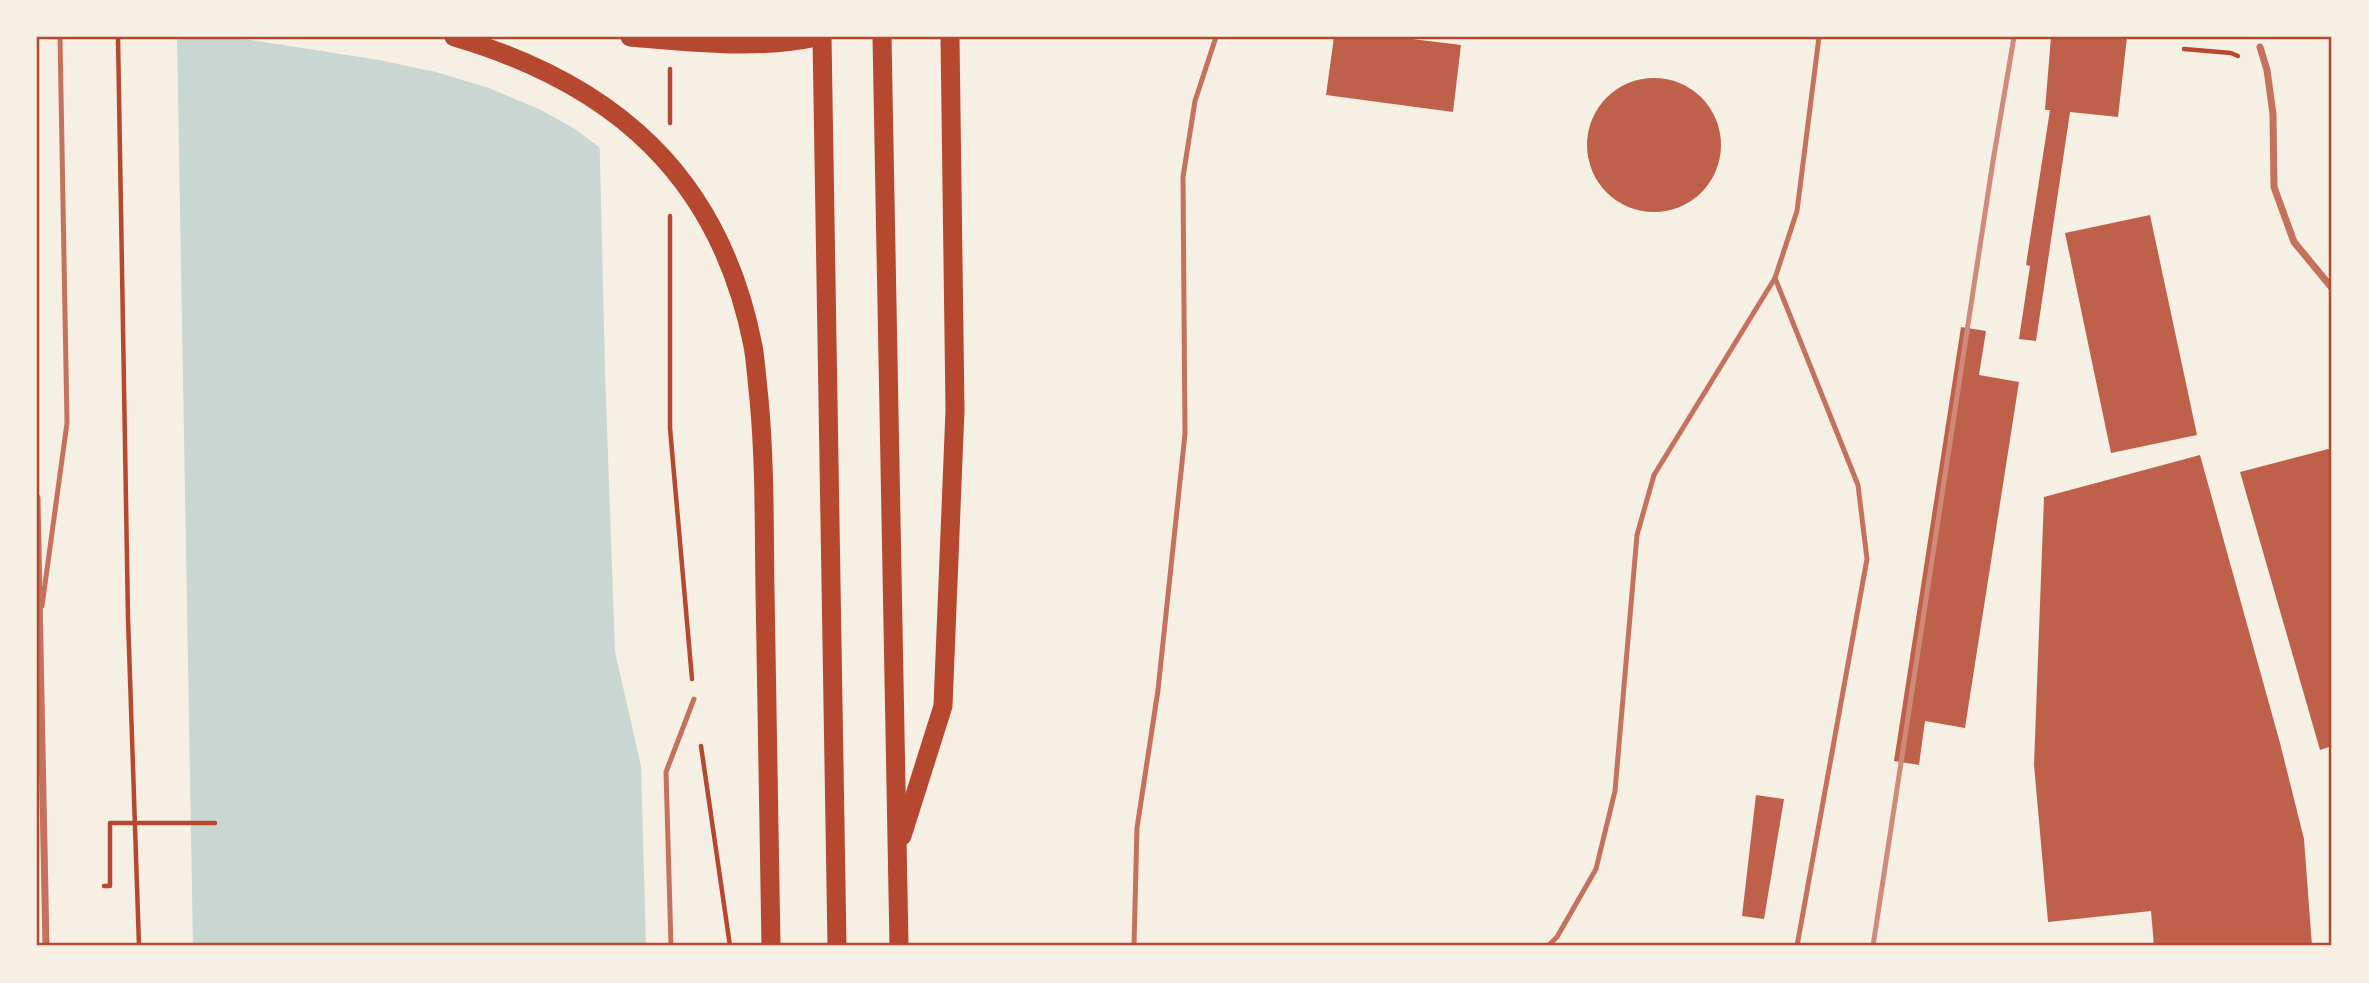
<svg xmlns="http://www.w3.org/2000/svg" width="2369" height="983" viewBox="0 0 2369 983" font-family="Commissioner,sans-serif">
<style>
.water{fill:#c9d6d2}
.pier{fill:#f6efe4}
.building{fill:#bf614a}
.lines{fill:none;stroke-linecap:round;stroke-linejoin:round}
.path{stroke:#b5482f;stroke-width:4.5}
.service{stroke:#c5725c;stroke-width:5}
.minor{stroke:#c5725c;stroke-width:7}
.trunk{stroke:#b5482f;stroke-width:19}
.rail{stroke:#cf8b77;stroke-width:5}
.neatline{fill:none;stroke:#b5482f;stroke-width:2.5}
</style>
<rect width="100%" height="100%" fill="#f6efe4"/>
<polygon class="water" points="177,37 597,37 605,371 615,652 641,766 646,946 193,946"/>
<polygon class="pier" points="232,37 601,37 603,150 575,129 541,110 489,88 436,72 379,60"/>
<g class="building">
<polygon points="1334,37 1396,37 1461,45 1453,112 1326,95"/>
<polygon points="2051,37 2127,37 2118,117 2070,112 2036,341 2019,339 2030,266 2026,265 2050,110 2045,110"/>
<circle cx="1654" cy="145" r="67"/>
<polygon points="2150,215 2197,435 2111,453 2065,233"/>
<polygon points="1961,327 1986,331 1979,375 2019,382 1965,728 1925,721 1919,765 1894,761"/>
<polygon points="2332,448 2332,746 2320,750 2240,472"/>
<polygon points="2200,455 2280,743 2304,839 2312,946 2154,946 2151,911 2048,922 2034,765 2044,497"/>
<polygon points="1756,795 1784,799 1764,919 1742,916"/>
</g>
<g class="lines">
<g class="path">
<polyline points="118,37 128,618 139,946"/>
<polyline points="2184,49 2231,53 2238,56"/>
<polyline points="670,69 670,123"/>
<polyline points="670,216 670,428 692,679"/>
<polyline points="701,746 730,946"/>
<polyline points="104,886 110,886 110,823 215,823"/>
</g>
<g class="service">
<polyline points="1775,278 1858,485 1867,559 1797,946"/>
<polyline points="42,606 67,423 60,37"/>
<polyline points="671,946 666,772 694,699"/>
<polyline points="1134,946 1137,828 1158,690 1185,434 1183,177 1195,101 1216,37"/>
<polyline points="1548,946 1557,937 1596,869 1615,791 1637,535 1654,475 1775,278 1797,211 1819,37"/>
</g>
<g class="minor">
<polyline points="2260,47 2267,70 2273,114 2274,187 2294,242 2332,288"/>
<polyline points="37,498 46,946"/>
</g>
<g class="trunk">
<path d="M 454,37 C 615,84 720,177 753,346 C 756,363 757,382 759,399 C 765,463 764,526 765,590 C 767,709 769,828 771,946"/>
<path d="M 630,37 C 688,42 759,50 816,37"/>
<polyline points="822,37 837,946"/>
<polyline points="882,37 899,946"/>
<polyline points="902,836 943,706 955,410 950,37"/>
</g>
<polyline class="rail" points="1873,946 1993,161 2014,37"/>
</g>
<rect width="2369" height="983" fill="none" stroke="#f6efe4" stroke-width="77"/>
<rect x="38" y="38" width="2292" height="906" class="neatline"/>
</svg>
